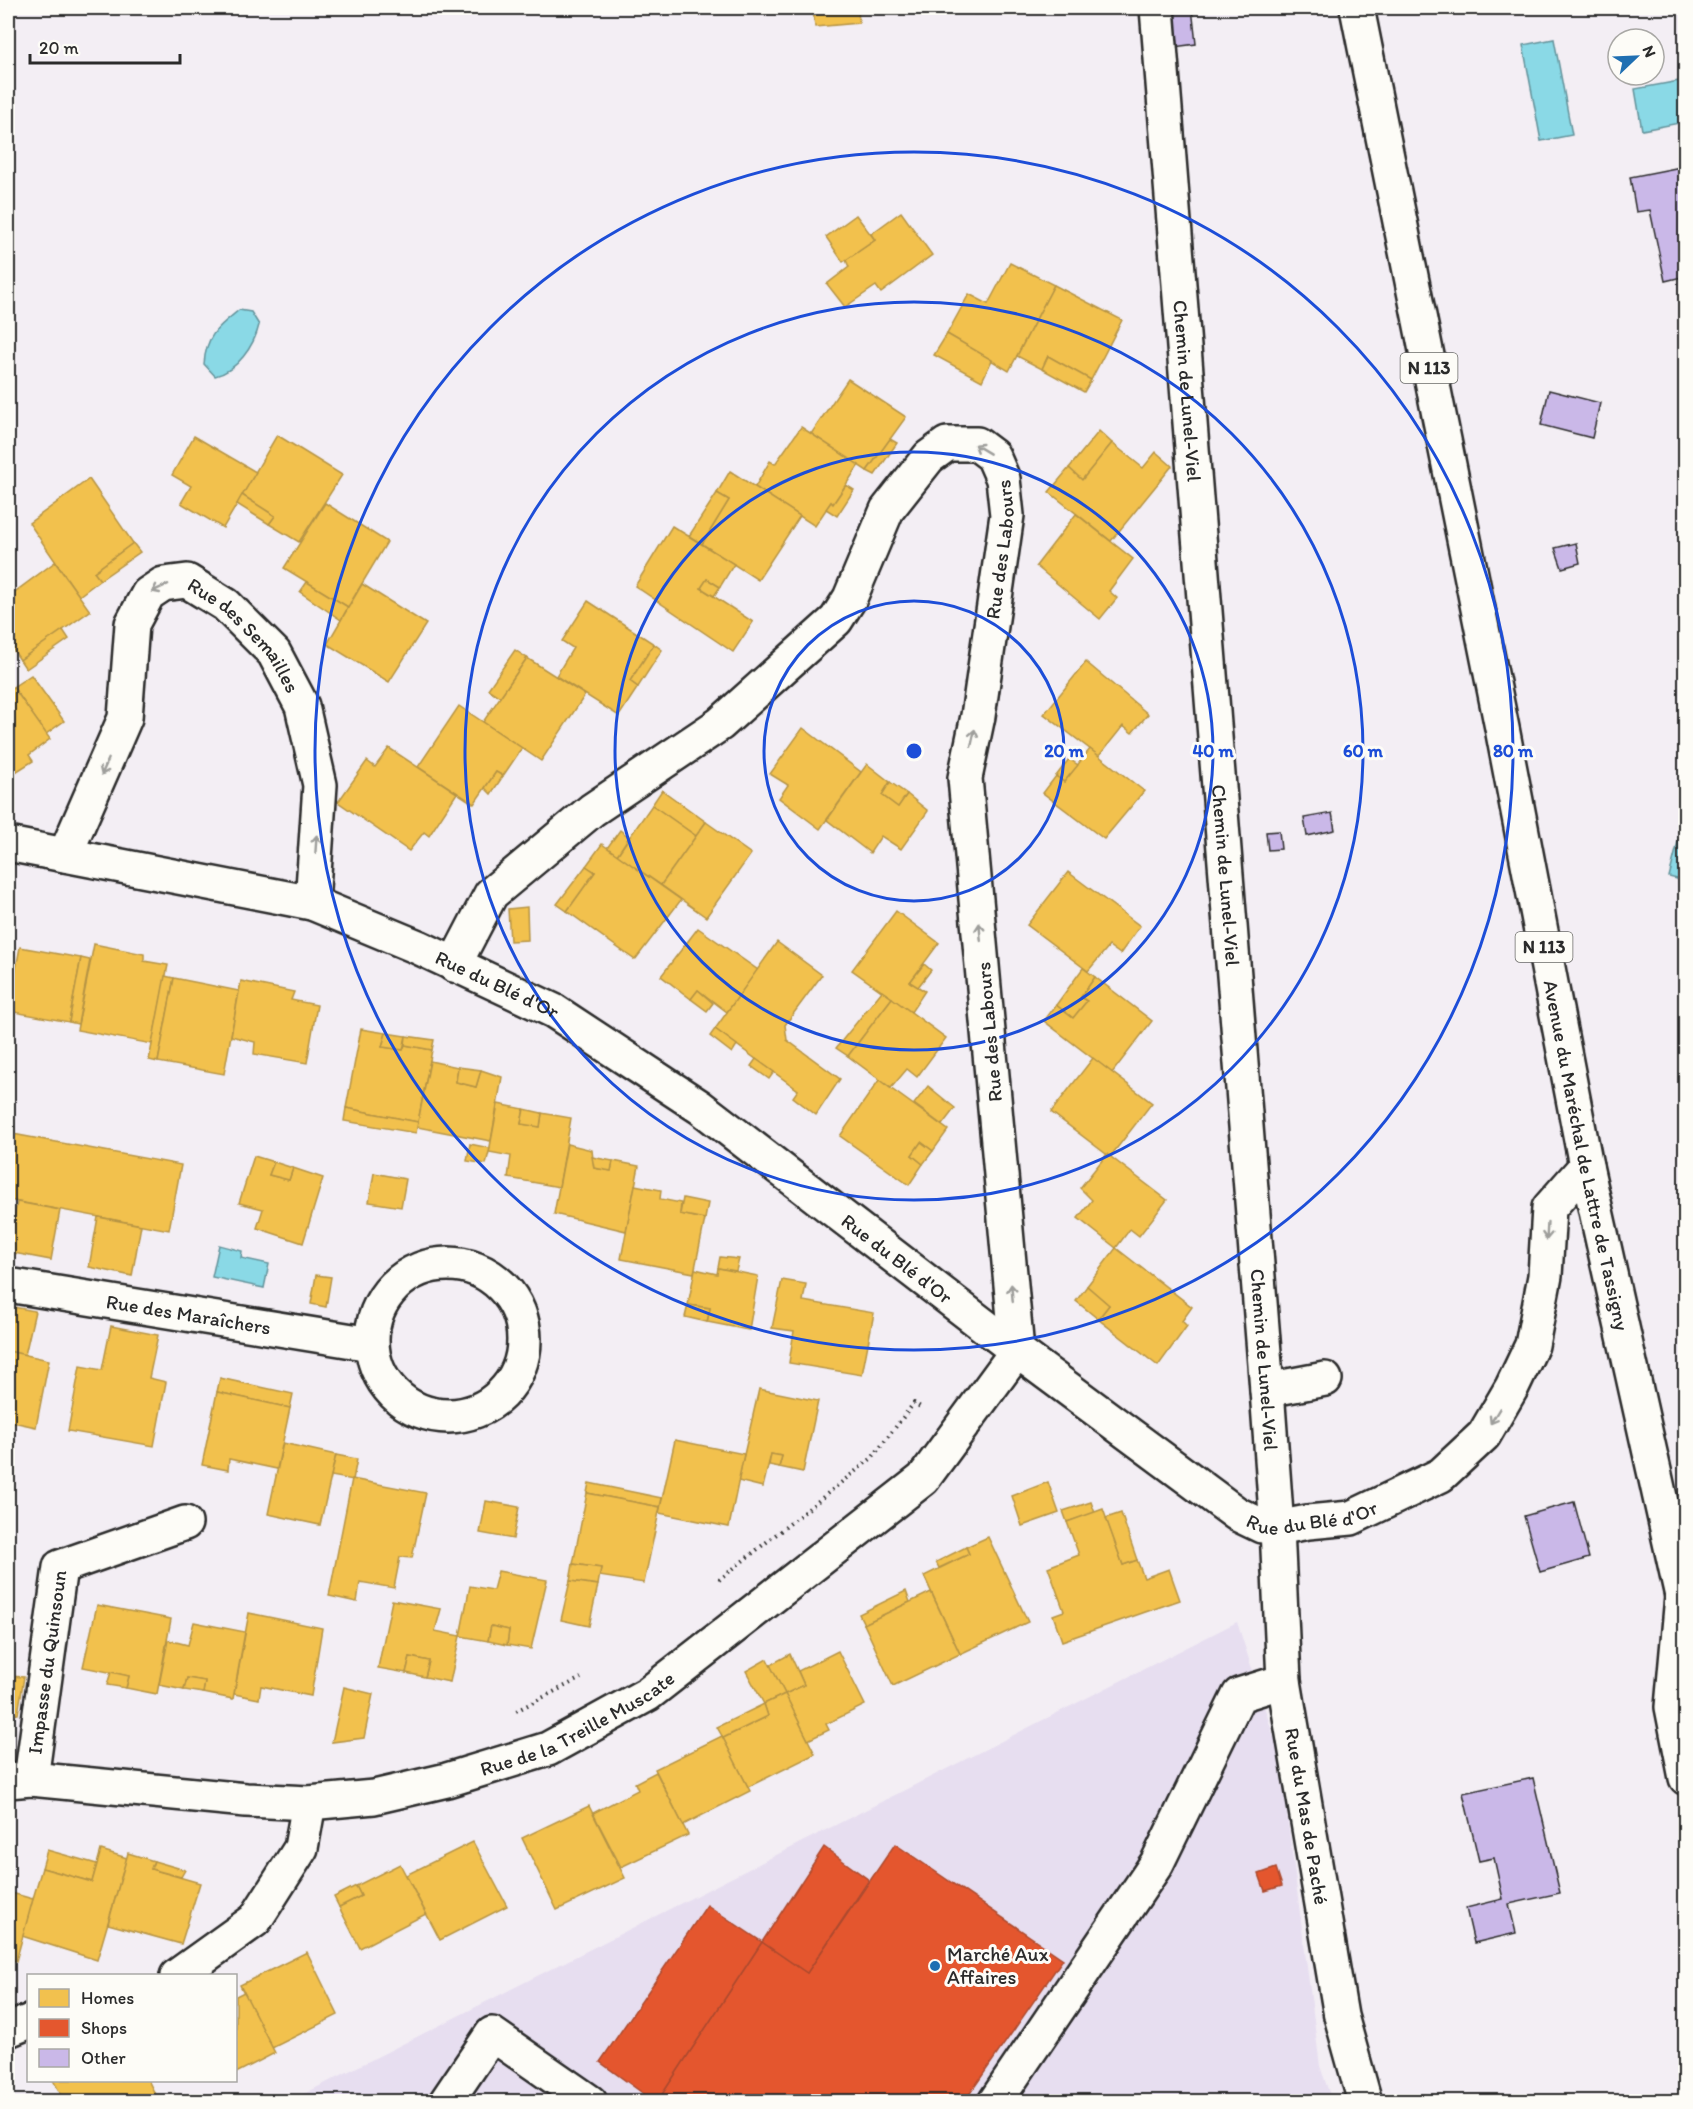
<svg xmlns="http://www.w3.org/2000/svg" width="1693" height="2109" viewBox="0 0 1693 2109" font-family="Itim,sans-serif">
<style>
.built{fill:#e7def0}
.water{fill:#8ad9e6;stroke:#64939b;stroke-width:1.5}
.homes{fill:#f2c14e;stroke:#b69444;stroke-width:1.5}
.shops{fill:#e4572e;stroke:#ac4a2d;stroke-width:1.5}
.building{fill:#cab8e8;stroke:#2b2b2b;stroke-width:1.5}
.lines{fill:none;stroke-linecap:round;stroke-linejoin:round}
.minor-casing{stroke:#2b2b2b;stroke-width:38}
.major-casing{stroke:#2b2b2b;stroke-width:38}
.path{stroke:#2b2b2b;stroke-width:4;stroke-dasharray:1.5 4.5;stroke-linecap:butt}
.minor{stroke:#fdfcf7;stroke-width:33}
.major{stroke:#fdfcf7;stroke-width:33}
.oneway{stroke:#9e9e9b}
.ring{fill:none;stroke:#1d4ed8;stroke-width:3}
.poi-dot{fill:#1f6fb2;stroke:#fdfcf7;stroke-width:2}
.labels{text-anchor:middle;stroke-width:6;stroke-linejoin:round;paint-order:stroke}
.shield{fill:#fdfcf7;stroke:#6a6a68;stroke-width:1.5}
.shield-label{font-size:18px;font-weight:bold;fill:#2b2b2b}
.street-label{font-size:20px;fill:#2b2b2b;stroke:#fdfcf7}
.poi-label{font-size:20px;fill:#2b2b2b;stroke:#fdfcf7;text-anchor:start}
.centre{fill:#1d4ed8;stroke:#fdfcf7;stroke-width:3}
.ring-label{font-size:18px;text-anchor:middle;font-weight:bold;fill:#1d4ed8;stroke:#fdfcf7;stroke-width:6;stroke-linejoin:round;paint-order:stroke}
</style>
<rect width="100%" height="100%" fill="#f3eef4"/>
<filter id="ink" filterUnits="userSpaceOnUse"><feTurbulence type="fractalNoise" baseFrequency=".0167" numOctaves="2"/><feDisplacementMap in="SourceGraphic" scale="12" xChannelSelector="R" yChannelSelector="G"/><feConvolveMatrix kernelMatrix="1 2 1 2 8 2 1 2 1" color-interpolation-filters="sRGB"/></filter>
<g filter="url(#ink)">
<polygon class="built" points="1237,1622 1279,1753 1320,2066 1332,2101 288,2102"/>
<g class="water">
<polygon points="1554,39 1572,135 1541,141 1523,45"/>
<polygon points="1685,80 1685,122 1642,130 1635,89"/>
<path d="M 239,310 L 251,312 L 259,325 C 254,346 237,371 215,376 L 204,364 C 206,335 218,327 239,310 Z"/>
<polygon points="1685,815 1685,881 1669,877"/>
<polygon points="219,1245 242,1251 241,1258 269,1264 264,1288 212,1277"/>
</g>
<g class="homes">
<polygon points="813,8 858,8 859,23 815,27"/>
<polygon points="901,212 932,255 881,293 876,286 845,307 827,284 849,267 846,260 875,240 871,234"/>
<polygon points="856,215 875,240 843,262 826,237"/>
<polygon points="1010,263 1054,285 1009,371 947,334 969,294 988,304"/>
<polygon points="1054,285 1122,320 1091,380 1048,356 1042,369 1017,356"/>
<polygon points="947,334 992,360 982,381 934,355"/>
<polygon points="1048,356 1091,380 1084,392 1042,369"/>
<polygon points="848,379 906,417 867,471 811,434"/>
<polygon points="801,427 859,465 833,504 831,502 815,526 755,487 770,461 775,464"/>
<polygon points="1099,431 1112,443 1082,480 1069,468"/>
<polygon points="277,435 342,475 299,542 269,524 275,516 242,495"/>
<polygon points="194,436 256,472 223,528 181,503 191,486 172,475"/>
<polygon points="890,439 897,443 875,475 867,471"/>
<polygon points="1112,443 1143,468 1156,452 1172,466 1111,541 1049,492 1069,468 1082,480"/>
<polygon points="730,471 800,516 758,580 702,544 729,500 717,493"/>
<polygon points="89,479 133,543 94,572 100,580 79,596 29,523"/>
<polygon points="846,485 854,490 837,516 826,509 831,502 833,504"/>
<polygon points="717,493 729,500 702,544 689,536"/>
<polygon points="242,495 275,516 269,524 237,504"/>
<polygon points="325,503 387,542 348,607 284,568"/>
<polygon points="1076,514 1133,559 1109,591 1117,598 1100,619 1036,566"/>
<polygon points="672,526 734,564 720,587 707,579 701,588 753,622 733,652 635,586"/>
<polygon points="133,543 140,552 100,580 94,572"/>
<polygon points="55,562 90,611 20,660 8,642 8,597"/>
<polygon points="707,579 720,587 714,596 701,588"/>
<polygon points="307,582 348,607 341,620 300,592"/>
<polygon points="362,584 426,624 389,682 327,644"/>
<polygon points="588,601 654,644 630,681 638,687 619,716 556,676 573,648 562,641"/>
<polygon points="63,630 69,639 26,669 20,660"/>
<polygon points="654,644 662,650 638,687 630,681"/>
<polygon points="515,650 527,658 500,697 488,689"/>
<polygon points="527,658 585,695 541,761 483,722"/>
<polygon points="1086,662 1148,714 1132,733 1123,726 1099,756 1044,714"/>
<polygon points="31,675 64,721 46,734 13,687"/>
<polygon points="13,687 50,739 29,755 33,761 11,775 8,770 8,691"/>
<polygon points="459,706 522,748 503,776 496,772 474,804 418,767"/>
<polygon points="803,728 861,772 820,829 779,798 788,785 770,774"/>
<polygon points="389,748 457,793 429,836 424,832 409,851 338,802 367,761 375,767"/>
<polygon points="1090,749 1144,791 1104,839 1043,793 1056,776 1064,782"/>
<polygon points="1069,759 1078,765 1064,782 1056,776"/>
<polygon points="867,764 890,782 882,795 898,807 907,794 928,811 901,849 881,836 870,853 827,820"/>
<polygon points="496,772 503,776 491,794 485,788"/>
<polygon points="890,782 907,794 898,807 882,795"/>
<polygon points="662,790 706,822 696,836 652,805"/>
<polygon points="652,805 696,836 661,885 617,855"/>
<polygon points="706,822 751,854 706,917 661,885"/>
<polygon points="620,830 629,837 617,855 607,848"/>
<polygon points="602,844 681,900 635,960 567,911 595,872 586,866"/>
<polygon points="586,866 595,872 567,911 557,904"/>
<polygon points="1068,872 1140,926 1120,954 1109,946 1088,971 1027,925"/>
<polygon points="527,907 528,940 510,941 508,909"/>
<polygon points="896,911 939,943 910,982 925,991 911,1012 852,970"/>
<polygon points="698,928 758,970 727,1012 698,990 691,999 661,976"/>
<polygon points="777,942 822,975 785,1025 787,1040 840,1079 816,1115 793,1097 798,1090 715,1029"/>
<polygon points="94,944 144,954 144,961 168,965 152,1044 77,1030"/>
<polygon points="20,947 81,958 69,1022 8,1011"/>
<polygon points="81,958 90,960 78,1024 69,1022"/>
<polygon points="924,964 931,970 918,987 910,982"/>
<polygon points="1083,968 1095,977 1081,997 1087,1001 1073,1018 1056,1005"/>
<polygon points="165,976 174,978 158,1062 149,1060"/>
<polygon points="1095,977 1152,1021 1112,1073 1044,1021 1056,1005 1073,1018 1087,1001 1081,997"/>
<polygon points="174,978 239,991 224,1074 158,1062"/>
<polygon points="241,981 294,992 291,1000 317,1005 307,1063 254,1054 255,1042 231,1036"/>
<polygon points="8,984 13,985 8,1016"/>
<polygon points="698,990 713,1003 707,1011 691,999"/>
<polygon points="882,991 892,998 848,1056 836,1048"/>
<polygon points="892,998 946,1038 917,1077 907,1069 891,1088 848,1056"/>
<polygon points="361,1029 386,1033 382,1047 403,1050 405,1045 432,1050 418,1122 346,1108"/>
<polygon points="715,1029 737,1045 732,1053 710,1036"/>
<polygon points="386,1033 406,1036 403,1050 382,1047"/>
<polygon points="406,1036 434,1040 432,1050 405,1045"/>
<polygon points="1093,1058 1152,1103 1110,1157 1051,1112"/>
<polygon points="756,1059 774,1072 769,1079 751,1066"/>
<polygon points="430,1061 458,1067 456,1082 476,1087 481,1070 502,1077 491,1141 417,1127"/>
<polygon points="458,1067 481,1070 476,1087 456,1082"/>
<polygon points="879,1080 948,1130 933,1151 921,1142 912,1155 923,1164 909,1185 840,1136"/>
<polygon points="928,1086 955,1108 942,1125 914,1104"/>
<polygon points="498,1104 524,1109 521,1124 540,1127 542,1113 571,1118 559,1187 508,1178 511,1156 489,1152"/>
<polygon points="346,1108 418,1122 416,1133 344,1121"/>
<polygon points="524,1109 542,1113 540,1127 521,1124"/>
<polygon points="13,1134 181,1165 169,1230 8,1200 8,1165"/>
<polygon points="921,1142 933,1151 923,1164 912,1155"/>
<polygon points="470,1144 490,1148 486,1164 467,1161"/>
<polygon points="567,1144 592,1150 594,1168 611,1171 613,1161 639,1166 626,1231 554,1214"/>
<polygon points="1107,1154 1167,1200 1139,1236 1130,1229 1116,1248 1078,1218 1092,1200 1080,1188"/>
<polygon points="254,1156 274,1162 269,1175 289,1180 293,1168 323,1178 303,1243 257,1228 263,1209 239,1203"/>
<polygon points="592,1157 613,1161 611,1171 594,1168"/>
<polygon points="274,1162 293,1168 289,1180 269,1175"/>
<polygon points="374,1173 406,1179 401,1207 369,1202"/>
<polygon points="635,1185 661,1190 660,1199 681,1203 680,1214 705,1219 694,1273 621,1259"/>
<polygon points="683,1198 708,1203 705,1219 680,1214"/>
<polygon points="17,1202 60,1210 51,1260 8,1252"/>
<polygon points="98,1217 141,1225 132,1276 89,1267"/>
<polygon points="1116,1248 1192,1307 1182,1321 1187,1326 1158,1366 1098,1319 1109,1305 1087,1286"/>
<polygon points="720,1257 739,1259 736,1271 718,1268"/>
<polygon points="718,1268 758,1276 749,1330 707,1322 710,1308 688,1305 695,1269 717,1274"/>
<polygon points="316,1275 331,1277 326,1307 311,1304"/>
<polygon points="782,1280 806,1284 803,1301 874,1313 862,1375 789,1363 794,1331 772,1328"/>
<polygon points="1087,1286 1109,1305 1098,1319 1076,1301"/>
<polygon points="688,1305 710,1308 707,1322 685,1317"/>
<polygon points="8,1306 35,1311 25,1355 8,1351"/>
<polygon points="111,1326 158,1335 149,1378 166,1382 154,1446 68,1431 80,1366 102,1370"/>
<polygon points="8,1351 49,1360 36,1427 8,1421"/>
<polygon points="220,1378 293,1394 290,1408 217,1392"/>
<polygon points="759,1389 818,1401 803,1472 779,1467 782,1456 771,1454 763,1487 738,1481"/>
<polygon points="217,1392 290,1408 277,1469 229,1459 228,1470 202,1465"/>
<polygon points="675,1440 744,1454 729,1527 659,1513"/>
<polygon points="283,1443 336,1455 320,1525 268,1514"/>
<polygon points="771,1454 782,1456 779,1467 769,1465"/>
<polygon points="336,1455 357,1459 353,1480 331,1476"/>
<polygon points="352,1479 426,1493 412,1558 400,1557 394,1588 360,1582 357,1602 329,1596"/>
<polygon points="1048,1482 1059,1513 1022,1526 1012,1496"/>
<polygon points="589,1483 662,1498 660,1507 587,1493"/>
<polygon points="587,1493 660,1507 644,1583 599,1576 601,1568 573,1564"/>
<polygon points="486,1501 519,1507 513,1539 480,1533"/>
<polygon points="1091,1502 1095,1513 1067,1522 1063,1511"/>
<polygon points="1103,1509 1123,1565 1137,1560 1144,1578 1169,1569 1180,1600 1062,1641 1053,1615 1064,1611 1048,1567 1079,1555 1067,1522"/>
<polygon points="1121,1513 1137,1560 1123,1565 1106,1518"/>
<polygon points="988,1537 1028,1622 960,1654 924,1576 969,1554 966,1547"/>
<polygon points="966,1547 969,1554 939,1568 936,1562"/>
<polygon points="573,1564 601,1568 598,1585 570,1581"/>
<polygon points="498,1571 547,1580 531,1649 507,1645 509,1630 491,1626 488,1641 460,1636 470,1586 493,1590"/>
<polygon points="570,1581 598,1585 589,1626 561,1620"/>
<polygon points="906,1591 910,1602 864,1624 859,1614"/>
<polygon points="931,1592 960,1654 893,1686 864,1624"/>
<polygon points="392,1600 441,1609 435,1631 460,1636 450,1682 425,1677 429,1661 410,1657 406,1673 378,1668"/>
<polygon points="97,1605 171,1619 157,1694 126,1688 129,1676 83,1667"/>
<polygon points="249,1613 322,1628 311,1696 261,1686 259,1699 234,1694"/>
<polygon points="194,1622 245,1632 233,1699 203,1693 205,1681 187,1678 184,1690 159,1685 168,1640 188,1645"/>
<polygon points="491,1626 509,1630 507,1645 488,1641"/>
<polygon points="838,1651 865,1705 826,1724 829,1730 808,1740 785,1694 804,1685 798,1671"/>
<polygon points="790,1654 804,1685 785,1694 770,1665"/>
<polygon points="410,1657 429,1661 425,1677 406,1673"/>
<polygon points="767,1659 785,1694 764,1704 746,1671"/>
<polygon points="111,1672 129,1676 126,1688 107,1685"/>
<polygon points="8,1676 24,1677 18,1714 8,1715"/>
<polygon points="187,1678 205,1681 203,1693 184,1690"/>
<polygon points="344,1687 373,1694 364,1738 332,1742"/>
<polygon points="785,1694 815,1754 748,1787 723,1738 768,1716 764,1704"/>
<polygon points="764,1704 768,1716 723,1738 722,1736 717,1727"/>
<polygon points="722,1736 750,1791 683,1825 655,1769"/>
<polygon points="656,1772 688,1835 621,1867 593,1813 638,1790 635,1783"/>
<polygon points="589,1806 625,1878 557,1910 522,1838"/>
<polygon points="473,1842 507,1906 440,1940 406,1875"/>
<polygon points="47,1850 97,1864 92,1882 42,1868"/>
<polygon points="101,1850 127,1858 97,1960 22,1936 42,1868 92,1882"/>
<polygon points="128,1853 154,1861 151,1869 200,1883 181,1944 108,1924"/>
<polygon points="154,1861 185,1870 181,1877 151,1869"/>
<polygon points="400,1864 426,1914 360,1948 339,1907 361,1896 356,1886"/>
<polygon points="356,1886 361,1896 339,1907 334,1897"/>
<polygon points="8,1892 33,1899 16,1961 8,1958"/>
<polygon points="307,1952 338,2015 272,2048 240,1985"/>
<polygon points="244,1992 275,2053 236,2073 236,1996"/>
<polygon points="53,2080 148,2080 159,2102 65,2102"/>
</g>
<g class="shops">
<polygon points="895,1844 1063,1959 964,2102 657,2102 762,1942 807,1973"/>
<polygon points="824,1847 869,1880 807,1973 762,1942"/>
<polygon points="1276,1868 1282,1886 1265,1891 1259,1874"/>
<polygon points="707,1905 762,1942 657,2102 655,2102 600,2062"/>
</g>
<g class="building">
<polygon points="1192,8 1196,44 1174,47 1169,10"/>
<polygon points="1686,166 1686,276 1665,281 1650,210 1636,212 1630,177"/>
<polygon points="1549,390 1600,403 1592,438 1541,425"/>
<polygon points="1576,543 1580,563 1562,568 1555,548"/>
<polygon points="1332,813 1335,830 1307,836 1304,818"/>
<polygon points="1279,831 1281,849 1268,850 1266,832"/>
<polygon points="1574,1502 1589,1558 1540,1572 1524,1516"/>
<polygon points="1533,1778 1560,1893 1509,1904 1516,1933 1474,1943 1466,1908 1503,1899 1494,1858 1479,1861 1463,1793"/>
</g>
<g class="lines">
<g class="minor-casing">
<g id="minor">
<path id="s1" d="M 1157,8 L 1267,1390 L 1277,1528 L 1284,1681 L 1341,2016 L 1365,2102"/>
<path id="s2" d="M 8,844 L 312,903 L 418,947 L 554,1011 L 700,1107 L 1017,1351 L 1237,1514 L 1262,1526 L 1277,1528 L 1308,1522 L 1351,1518 L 1441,1475 L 1484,1435 L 1512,1387 L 1532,1345 L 1545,1276 L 1549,1208 L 1586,1166"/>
<path id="s3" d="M 65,855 L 125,718 L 132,624 L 148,594 L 163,584 L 187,581 L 226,605 L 274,653 L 302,706 L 320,785 L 312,903"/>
<circle cx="448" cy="1340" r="76"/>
<path id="s4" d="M 8,1285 L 371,1344"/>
<polyline points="1267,1390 1325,1379"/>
<path id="s5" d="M 31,1779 L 60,1567 L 185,1523"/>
<path id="s6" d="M 8,1781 L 31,1779 L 246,1800 L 309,1803 L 374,1797 L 447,1780 L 548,1749 L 648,1694 L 923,1479 L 1017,1351 L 965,778 L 978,716 L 1007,515 L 1003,479 L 993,456 L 977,444 L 947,444 L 929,457 L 887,510 L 850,598 L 836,620 L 720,724 L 592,810 L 491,894 L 454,965"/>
<polyline points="177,1976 255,1920 301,1848 309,1803"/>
<polyline points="8,2030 28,2022"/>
<polyline points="446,2102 492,2034 590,2102"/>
<polyline points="995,2102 1157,1863 1239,1695 1284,1681"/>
</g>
</g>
<g class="major-casing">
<g id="major">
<path id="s7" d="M 1357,8 L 1502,728 L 1586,1166 L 1682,1596 L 1686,1603"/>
<polyline points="1682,1596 1672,1707 1686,1778"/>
</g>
</g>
<g class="path">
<polyline points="719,1580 872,1458 914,1403 922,1408"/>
<polyline points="516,1711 581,1678"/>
</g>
<use href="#minor" class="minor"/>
<use href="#major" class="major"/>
</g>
<defs><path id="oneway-shaft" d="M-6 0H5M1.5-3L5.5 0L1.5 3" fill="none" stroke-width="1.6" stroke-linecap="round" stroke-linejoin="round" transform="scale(1.5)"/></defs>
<g class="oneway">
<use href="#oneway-shaft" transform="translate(982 449) rotate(-149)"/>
<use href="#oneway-shaft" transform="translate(160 588) rotate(155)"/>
<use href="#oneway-shaft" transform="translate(973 738) rotate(-78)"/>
<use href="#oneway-shaft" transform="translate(105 767) rotate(114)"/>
<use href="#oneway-shaft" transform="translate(316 844) rotate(-86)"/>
<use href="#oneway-shaft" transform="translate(980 932) rotate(-95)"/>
<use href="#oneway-shaft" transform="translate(1547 1231) rotate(93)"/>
<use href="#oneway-shaft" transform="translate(1012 1293) rotate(-95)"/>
<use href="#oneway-shaft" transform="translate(1495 1416) rotate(121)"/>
</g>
</g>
<g class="ring">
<circle cx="914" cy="751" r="150"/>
<circle cx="914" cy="751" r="299"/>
<circle cx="914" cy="751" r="449"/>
<circle cx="914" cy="751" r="599"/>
</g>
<circle class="poi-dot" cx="935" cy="1966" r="6"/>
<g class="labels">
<g class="shield">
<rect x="1400.5" y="353" width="57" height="30" rx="4.5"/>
<rect x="1515.5" y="932" width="57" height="30" rx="4.5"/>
</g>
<g class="shield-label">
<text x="1429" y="374">N 113</text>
<text x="1544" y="953">N 113</text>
</g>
<g class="street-label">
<text dy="7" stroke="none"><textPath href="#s1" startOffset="384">Chemin de Lunel-Viel</textPath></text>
<text dy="7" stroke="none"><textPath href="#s6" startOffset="1977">Rue des Labours</textPath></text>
<text dy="7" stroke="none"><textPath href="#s3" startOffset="400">Rue des Semailles</textPath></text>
<text dy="7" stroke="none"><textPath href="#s1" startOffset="870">Chemin de Lunel-Viel</textPath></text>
<text dy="7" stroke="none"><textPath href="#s2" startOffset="512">Rue du Blé d'Or</textPath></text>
<text transform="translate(989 1032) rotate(-95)" y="7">Rue des Labours</text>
<text dy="7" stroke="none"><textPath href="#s7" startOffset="1170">Avenue du Maréchal de Lattre de Tassigny</textPath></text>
<text dy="7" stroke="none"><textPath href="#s2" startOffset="998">Rue du Blé d'Or</textPath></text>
<text dy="7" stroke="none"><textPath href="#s4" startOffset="183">Rue des Maraîchers</textPath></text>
<text dy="7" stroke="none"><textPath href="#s1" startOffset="1356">Chemin de Lunel-Viel</textPath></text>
<text dy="7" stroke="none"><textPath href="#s2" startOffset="1502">Rue du Blé d'Or</textPath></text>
<text dy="7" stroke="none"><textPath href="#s5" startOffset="118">Impasse du Quinsoun</textPath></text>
<text dy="7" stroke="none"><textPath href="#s6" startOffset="585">Rue de la Treille Muscate</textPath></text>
<text dy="7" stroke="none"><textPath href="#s1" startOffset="1815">Rue du Mas de Paché</textPath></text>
</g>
<g class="poi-label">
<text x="947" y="1961">Marché Aux<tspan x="947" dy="23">Affaires</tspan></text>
</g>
</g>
<circle cx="914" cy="751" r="9" class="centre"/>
<g class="ring-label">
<text x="1064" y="757">20 m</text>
<text x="1213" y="757">40 m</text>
<text x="1363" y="757">60 m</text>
<text x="1513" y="757">80 m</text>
</g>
<rect width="1693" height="2109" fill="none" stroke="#fdfcf7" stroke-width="30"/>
<rect x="15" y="15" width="1663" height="2079" fill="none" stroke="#2b2b2b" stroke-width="2" filter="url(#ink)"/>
<rect x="27" y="1974" width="210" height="108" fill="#fdfcf7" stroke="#a9a8a5" stroke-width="1.5"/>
<rect x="39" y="1989" width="30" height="18" fill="#f2c14e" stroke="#a9a8a5" stroke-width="1.5"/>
<text x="81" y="2004" font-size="18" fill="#2b2b2b">Homes</text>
<rect x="39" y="2019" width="30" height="18" fill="#e4572e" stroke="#a9a8a5" stroke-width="1.5"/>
<text x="81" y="2034" font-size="18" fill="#2b2b2b">Shops</text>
<rect x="39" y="2049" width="30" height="18" fill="#cab8e8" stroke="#a9a8a5" stroke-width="1.5"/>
<text x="81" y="2064" font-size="18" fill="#2b2b2b">Other</text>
<g transform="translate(1636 57) rotate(67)"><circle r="28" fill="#fdfcf7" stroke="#a9a8a5" stroke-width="1.5"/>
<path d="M0-4.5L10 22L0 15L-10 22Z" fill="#1f6fb2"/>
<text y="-9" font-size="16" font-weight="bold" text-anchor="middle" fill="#2b2b2b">N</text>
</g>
<path d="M30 54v9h150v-9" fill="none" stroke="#2b2b2b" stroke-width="3"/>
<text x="39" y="54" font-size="18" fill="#2b2b2b" stroke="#fdfcf7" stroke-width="4.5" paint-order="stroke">20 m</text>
</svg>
